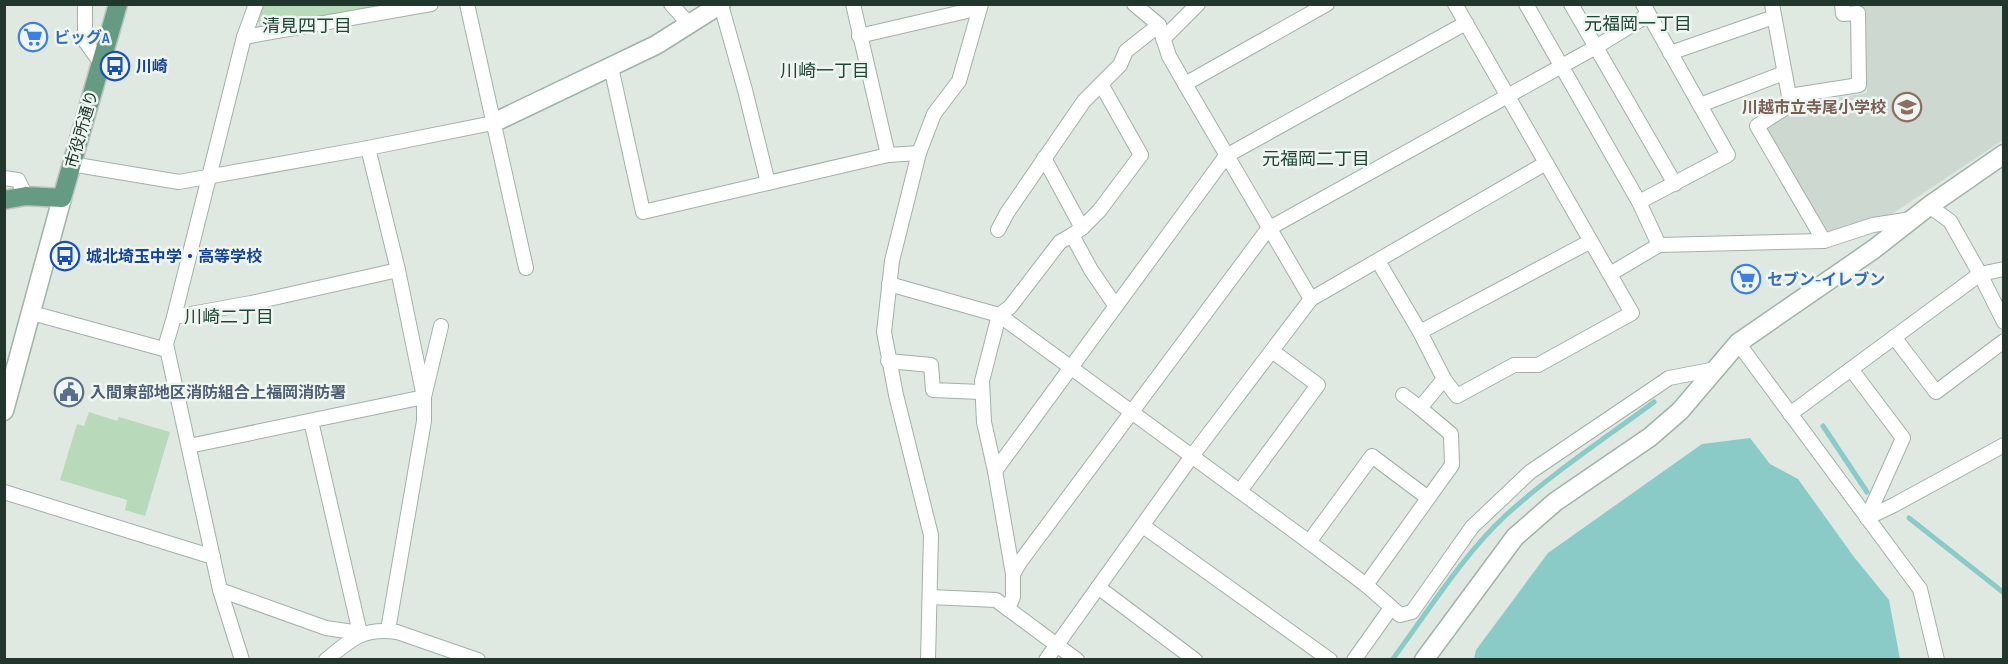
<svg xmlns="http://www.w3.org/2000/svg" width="2008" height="664" viewBox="0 0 2008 664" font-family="'Sofia Sans Condensed','Noto Sans JP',sans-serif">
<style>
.built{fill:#cdd8d1}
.green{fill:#b9d9bb}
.water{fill:#8acac7}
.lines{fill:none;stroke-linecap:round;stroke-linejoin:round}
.stream{stroke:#8acac7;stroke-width:5}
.street-casing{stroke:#a2b0a8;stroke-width:16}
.secondary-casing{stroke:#9fb4a8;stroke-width:21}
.primary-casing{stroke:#bcc3c0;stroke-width:21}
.street{stroke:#fff;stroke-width:14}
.secondary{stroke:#fff;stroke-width:18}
.primary{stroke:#669b83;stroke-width:18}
.labels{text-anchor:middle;stroke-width:5;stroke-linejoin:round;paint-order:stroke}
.shop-label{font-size:16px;font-weight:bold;fill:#366cbe;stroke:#eff6f1;text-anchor:start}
.transit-label{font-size:16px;font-weight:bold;fill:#164399;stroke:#eff6f1;text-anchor:start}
.education-label{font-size:16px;font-weight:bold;fill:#785e54;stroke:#eff6f1;text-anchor:end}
.street-label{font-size:16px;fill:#21372d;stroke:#eff6f1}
.service-label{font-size:16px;font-weight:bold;fill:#4e5e75;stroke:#eff6f1;text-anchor:start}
.neighbourhood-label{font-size:18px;fill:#1f4735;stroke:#eff6f1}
</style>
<rect width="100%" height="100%" fill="#dfe9e2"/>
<polygon class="built" points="1847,5 2003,5 2003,140 1889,216 1825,236 1764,128 1800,104 1867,93 1864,9 1853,9"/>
<g class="green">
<polygon points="264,5 387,5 261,29 258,21"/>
<polygon points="89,412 117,421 119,417 170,432 145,516 125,510 127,500 60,480 77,424 84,426"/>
</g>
<polygon class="water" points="1750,438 1770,464 1798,479 1854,557 1889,600 1900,659 1474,659 1476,650 1548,553 1702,444"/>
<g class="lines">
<g class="stream">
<polyline points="1823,426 1867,492"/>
<polyline points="1909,518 2004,593"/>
<path d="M 1392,660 C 1427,613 1463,555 1505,516 C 1551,474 1604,439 1654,402"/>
</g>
<g class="street-casing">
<g id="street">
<polyline points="85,4 85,41 100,62"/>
<polyline points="467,4 526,268"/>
<polyline points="671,4 689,24"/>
<polyline points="853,4 888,155"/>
<polyline points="1134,4 1159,25 1169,56 1185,84 1311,299"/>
<path d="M 1455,4 C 1515,107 1574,210 1632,313 L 1538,365 L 1514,365 L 1457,396 L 1444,379 L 1420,332 L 1591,241"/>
<polyline points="1526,4 1639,202 1659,245"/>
<polyline points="1571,4 1675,184"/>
<polyline points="1772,4 1789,96"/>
<polyline points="1842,4 1843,14 1858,13 1859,85 1789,96 1785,108 1757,126 1824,241 1873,225 1912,219"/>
<polyline points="721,5 745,90 768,183"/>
<polyline points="859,36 980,8"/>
<polyline points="244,37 431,4"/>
<polyline points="1163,39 1198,4"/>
<polyline points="1670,53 1774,17"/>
<polyline points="611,67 643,212 888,155 919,153"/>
<polyline points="1185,84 1327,4"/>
<polyline points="1700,105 1784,73"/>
<polyline points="1044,158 1082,228 1072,235 1091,270 1115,305"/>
<polyline points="71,164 179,182 368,148 493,123"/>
<polyline points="4,178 18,180 26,196"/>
<polyline points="1639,202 1728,155 1643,4"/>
<polyline points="1929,206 1950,221 1980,274 2004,322"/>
<polyline points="1082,228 1099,211 1141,155 1101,84"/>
<polyline points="998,230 1007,213 1084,101 1120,65 1126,51 1159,25"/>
<polyline points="1378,261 1420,332"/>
<polyline points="1610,274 1659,245 1824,241"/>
<polyline points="889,284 999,315 1309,542 1366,585 1400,615 1412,612 1472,527 1530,472 1669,378 1716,369"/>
<polyline points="32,313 167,350"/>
<polyline points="174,317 251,303 398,270"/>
<polyline points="1894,337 1936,392 2004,341"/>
<polyline points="1738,343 1920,589 1937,660"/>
<polyline points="888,361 931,365 933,390 981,392"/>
<polyline points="1851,369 1903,438 1867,518"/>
<polyline points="1403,395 1420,408"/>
<polyline points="1790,414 1980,274 2004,269"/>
<polyline points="189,446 424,397 398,270 368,148"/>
<polyline points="995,471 1226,156 1466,23"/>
<polyline points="1240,491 1318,385 1272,351"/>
<polyline points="4,492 213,557"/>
<polyline points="1867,518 1894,505 2004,445"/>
<polyline points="1143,526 1330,660"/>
<polyline points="1309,542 1372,456 1428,498"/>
<polyline points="1013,574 1020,562 1268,229 1596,47 1648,15"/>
<polyline points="1366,585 1452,465 1451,434 1420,408 1444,379"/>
<polyline points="1098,587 1195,660"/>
<polyline points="220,590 326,628 360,633 311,421"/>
<polyline points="930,597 996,600 1077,660"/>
<polyline points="1008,609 1013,597 1013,574 995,471 984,422 982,381 999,315 1010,307 1060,242 1072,235"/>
<polyline points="388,630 424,421 424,397 441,326"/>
<polyline points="242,660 220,590 166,344 174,317 244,37 256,4"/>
<path d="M 326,660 C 350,640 363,627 397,632 L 478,660"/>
<polyline points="928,660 931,535 896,395 884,332 892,261 919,153 934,114 959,81 981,4"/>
<polyline points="1046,660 1192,456 1311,299 1546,163"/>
<polyline points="1354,660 1391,608"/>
</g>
</g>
<g class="secondary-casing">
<g id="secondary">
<polyline points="493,123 656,45 721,4"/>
<polyline points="4,411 62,198"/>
<polyline points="1424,660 1515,537 1555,502 1650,437 1680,411 1738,343 1874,249 1929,206 2004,154"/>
</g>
</g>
<g class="primary-casing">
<polyline id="primary" points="4,200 26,196 62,198 118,4"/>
</g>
<use href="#street" class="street"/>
<use href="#secondary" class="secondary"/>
<use href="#primary" class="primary"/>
</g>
<defs>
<g id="supermarket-ring" transform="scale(1.5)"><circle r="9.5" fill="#eff6f1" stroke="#3f7fe0" stroke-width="1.5"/><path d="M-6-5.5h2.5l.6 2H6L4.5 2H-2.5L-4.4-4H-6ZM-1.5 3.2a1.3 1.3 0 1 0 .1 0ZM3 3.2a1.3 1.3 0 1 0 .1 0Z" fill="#3f7fe0"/></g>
<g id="bus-ring" transform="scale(1.5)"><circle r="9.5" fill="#eff6f1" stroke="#1a4fb4" stroke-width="1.5"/><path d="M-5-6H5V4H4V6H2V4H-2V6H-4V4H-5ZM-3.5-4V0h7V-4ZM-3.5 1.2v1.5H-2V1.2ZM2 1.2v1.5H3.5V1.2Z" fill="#1a4fb4"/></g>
<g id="school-ring" transform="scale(1.5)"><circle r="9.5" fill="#eff6f1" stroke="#8d6e63" stroke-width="1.5"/><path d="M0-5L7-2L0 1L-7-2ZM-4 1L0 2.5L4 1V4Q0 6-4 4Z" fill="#8d6e63"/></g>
<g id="civic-ring" transform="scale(1.5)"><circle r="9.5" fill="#eff6f1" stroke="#5c6f8a" stroke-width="1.5"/><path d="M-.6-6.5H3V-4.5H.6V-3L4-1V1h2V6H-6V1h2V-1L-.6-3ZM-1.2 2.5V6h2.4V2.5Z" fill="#5c6f8a"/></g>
</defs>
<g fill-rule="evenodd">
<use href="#supermarket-ring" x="33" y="37"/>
<use href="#bus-ring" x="115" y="66"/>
<use href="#school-ring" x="1907" y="107"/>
<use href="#bus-ring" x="65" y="256"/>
<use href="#supermarket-ring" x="1746" y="279"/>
<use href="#civic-ring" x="69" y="392"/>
</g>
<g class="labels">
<g class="shop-label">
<text x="54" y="43">ビッグA</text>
<text x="1767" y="285">セブン-イレブン</text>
</g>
<g class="transit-label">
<text x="136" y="72">川崎</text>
<text x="86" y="262">城北埼玉中学・高等学校</text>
</g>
<g class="education-label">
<text x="1886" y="113">川越市立寺尾小学校</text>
</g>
<g class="street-label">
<text transform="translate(81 129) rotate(-74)" y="6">市役所通り</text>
</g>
<g class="service-label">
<text x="90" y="398">入間東部地区消防組合上福岡消防署</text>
</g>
<g class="neighbourhood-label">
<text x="1638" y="30">元福岡一丁目</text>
<text x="307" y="32">清見四丁目</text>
<text x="825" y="77">川崎一丁目</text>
<text x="1316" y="165">元福岡二丁目</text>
<text x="229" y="323">川崎二丁目</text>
</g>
</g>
<rect width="2008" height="664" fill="none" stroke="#21372d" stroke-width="12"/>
</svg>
